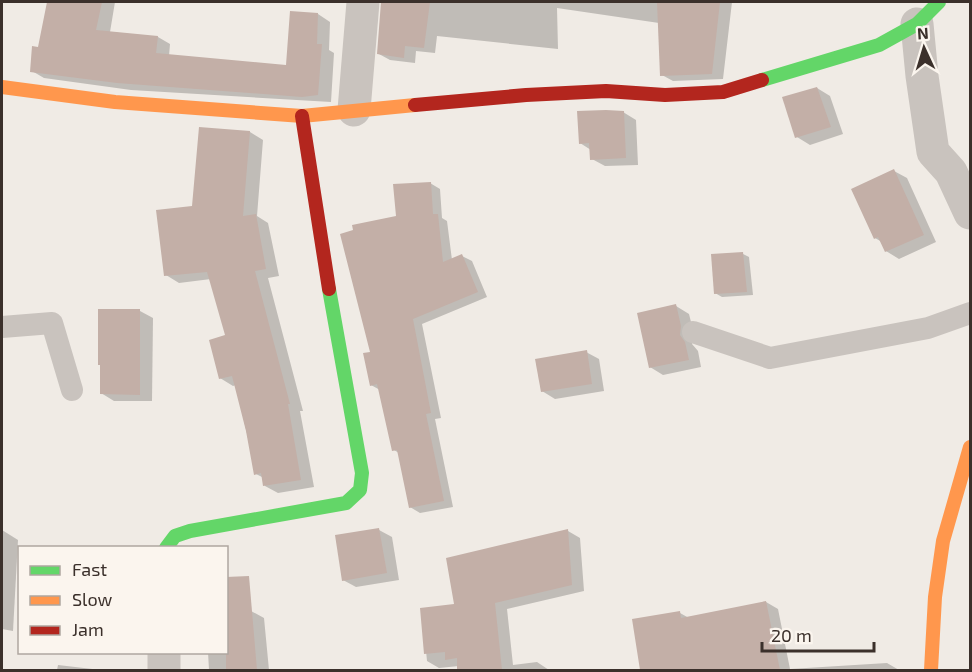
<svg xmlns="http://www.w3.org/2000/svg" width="972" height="672" viewBox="0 0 972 672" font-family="'Exo 2',sans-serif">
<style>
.shadow{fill:#0003}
.building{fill:#c3afa7}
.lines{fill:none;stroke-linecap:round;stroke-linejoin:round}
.lane{stroke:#c9c3be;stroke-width:22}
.street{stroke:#c9c3be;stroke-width:33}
.fast{stroke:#63d668;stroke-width:14}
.slow{stroke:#ff974d;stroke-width:14}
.jam{stroke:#b3261e;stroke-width:14}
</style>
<rect width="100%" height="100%" fill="#f0ebe5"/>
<g class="shadow">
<polygon points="49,2 115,2 110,32 158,37 170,44 169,56 287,66 318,14 330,22 329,50 334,53 331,102 131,90 44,78 32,71 39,48"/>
<polygon points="383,2 732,2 723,79 673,81 662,75 659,23 557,8 558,49 437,36 435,53 416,51 415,63 390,60 379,54"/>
<polygon points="817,88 830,96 843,134 810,145 797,137 784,98"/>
<polygon points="623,112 636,120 638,165 605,166 592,159 591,150 580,143"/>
<polygon points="201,129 250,132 263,140 257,216 268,223 279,276 268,278 303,411 300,411 314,487 278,493 265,486 262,477 256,474 236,385 233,386 220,378 227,336 211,279 179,283 166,275 193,207"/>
<polygon points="894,171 907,178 936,242 899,259 886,251 882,242 875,238"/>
<polygon points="430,183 440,189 442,218 447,221 452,260 462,256 472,261 487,297 422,324 441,418 435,419 453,507 420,513 410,507 399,453 394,450 380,390 371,385 372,353 397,217"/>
<polygon points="743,254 749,257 753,295 722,297 715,293"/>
<polygon points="676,306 689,314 694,334 692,344 698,351 701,367 663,375 650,367"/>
<polygon points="100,311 140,311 153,318 152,401 114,401 101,393"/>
<polygon points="586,352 599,359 604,391 555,399 542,391"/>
<polygon points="2,530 18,540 13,631 2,629"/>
<polygon points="379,530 392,537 399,580 356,587 343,580"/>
<polygon points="568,531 580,538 584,591 507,609 513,665 537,662 549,670 459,670 459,666 439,668 427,661 422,609 456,606 448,559"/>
<polygon points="766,602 778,609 790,669 887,663 899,670 642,670 633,620 680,613 689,618"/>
<polygon points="251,611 264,618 269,670 209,670 208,652 226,652"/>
<polygon points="58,665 101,670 57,670"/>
</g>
<g class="building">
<polygon points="47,2 102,2 96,30 158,36 156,53 286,65 290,11 318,13 317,44 322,44 318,95 302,97 117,83 30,72 32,46 38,47"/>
<polygon points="381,2 430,2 424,48 405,46 404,58 377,54"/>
<polygon points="657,2 720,2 712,74 660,76"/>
<polygon points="817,87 831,127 795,138 782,97"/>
<polygon points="606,110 624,111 626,158 590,160 589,143 579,144 577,111"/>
<polygon points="199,127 250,131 243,216 256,214 266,269 255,271 290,404 288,404 301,480 263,486 261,473 254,475 246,431 232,376 219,379 209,340 225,335 207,272 164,276 156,210 192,206"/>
<polygon points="894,169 924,235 885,252 878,237 874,239 851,189"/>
<polygon points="431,182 433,214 438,214 443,262 462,254 478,292 413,319 431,413 426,414 444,501 409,508 397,450 392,451 377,384 370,386 363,353 370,352 340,234 353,230 352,225 396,216 393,184"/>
<polygon points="743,252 747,292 714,294 711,254"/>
<polygon points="676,304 681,326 680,335 685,342 689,360 649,368 637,313"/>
<polygon points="98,309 140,309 140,395 100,394 100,365 98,365"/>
<polygon points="587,350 592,384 541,392 535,359"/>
<polygon points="379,528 387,573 342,581 335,535"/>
<polygon points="568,529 572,585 495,603 502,670 457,670 457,658 445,660 445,652 424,654 420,608 454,604 446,558"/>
<polygon points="249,576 257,670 226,670 226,577"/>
<polygon points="766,601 780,670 640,670 632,619 680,611 681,618"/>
</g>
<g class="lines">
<g class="lane">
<polyline points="2,327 52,323 72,390"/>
<polyline points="693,332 770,358 928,328 970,313"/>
</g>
<g class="street">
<polyline points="917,24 922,76 933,152 951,172 970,213"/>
<polyline points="354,110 363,2"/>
<polyline points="164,670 164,652"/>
</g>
<g class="fast">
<polyline points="762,80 879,45 917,24 939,2"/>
<polyline points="166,548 175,536 190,531 346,503 360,490 362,473 329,289"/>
</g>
<g class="slow">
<polyline points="2,87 115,102 302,116 415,105"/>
<polyline points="931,670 935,597 943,541 970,447"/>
</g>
<g class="jam">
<polyline points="415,105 526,95 606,91 665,95 723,92 762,80"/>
<polyline points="302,116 329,289"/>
</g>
</g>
<rect width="972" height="672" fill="none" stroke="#3b302b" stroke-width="6"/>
<rect x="18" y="546" width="210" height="108" fill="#fbf5ee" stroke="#aea6a0" stroke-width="1.5"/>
<rect x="30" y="566" width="30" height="9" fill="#63d668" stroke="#aea6a0" stroke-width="1.5"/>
<text x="72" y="576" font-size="18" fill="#3b302b">Fast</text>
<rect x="30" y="596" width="30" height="9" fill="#ff974d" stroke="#aea6a0" stroke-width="1.5"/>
<text x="72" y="606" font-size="18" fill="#3b302b">Slow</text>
<rect x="30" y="626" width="30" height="9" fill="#b3261e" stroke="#aea6a0" stroke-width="1.5"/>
<text x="72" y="636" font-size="18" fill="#3b302b">Jam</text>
<g transform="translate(924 48) rotate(356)" stroke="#fbf5ee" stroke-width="4.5" paint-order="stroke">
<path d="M0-4.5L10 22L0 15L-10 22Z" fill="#3b302b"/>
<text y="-9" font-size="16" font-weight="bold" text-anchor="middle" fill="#3b302b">N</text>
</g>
<path d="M762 642v9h112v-9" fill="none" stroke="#3b302b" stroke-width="3"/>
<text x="771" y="642" font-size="18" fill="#3b302b" stroke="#fbf5ee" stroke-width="4.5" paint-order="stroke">20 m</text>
</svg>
